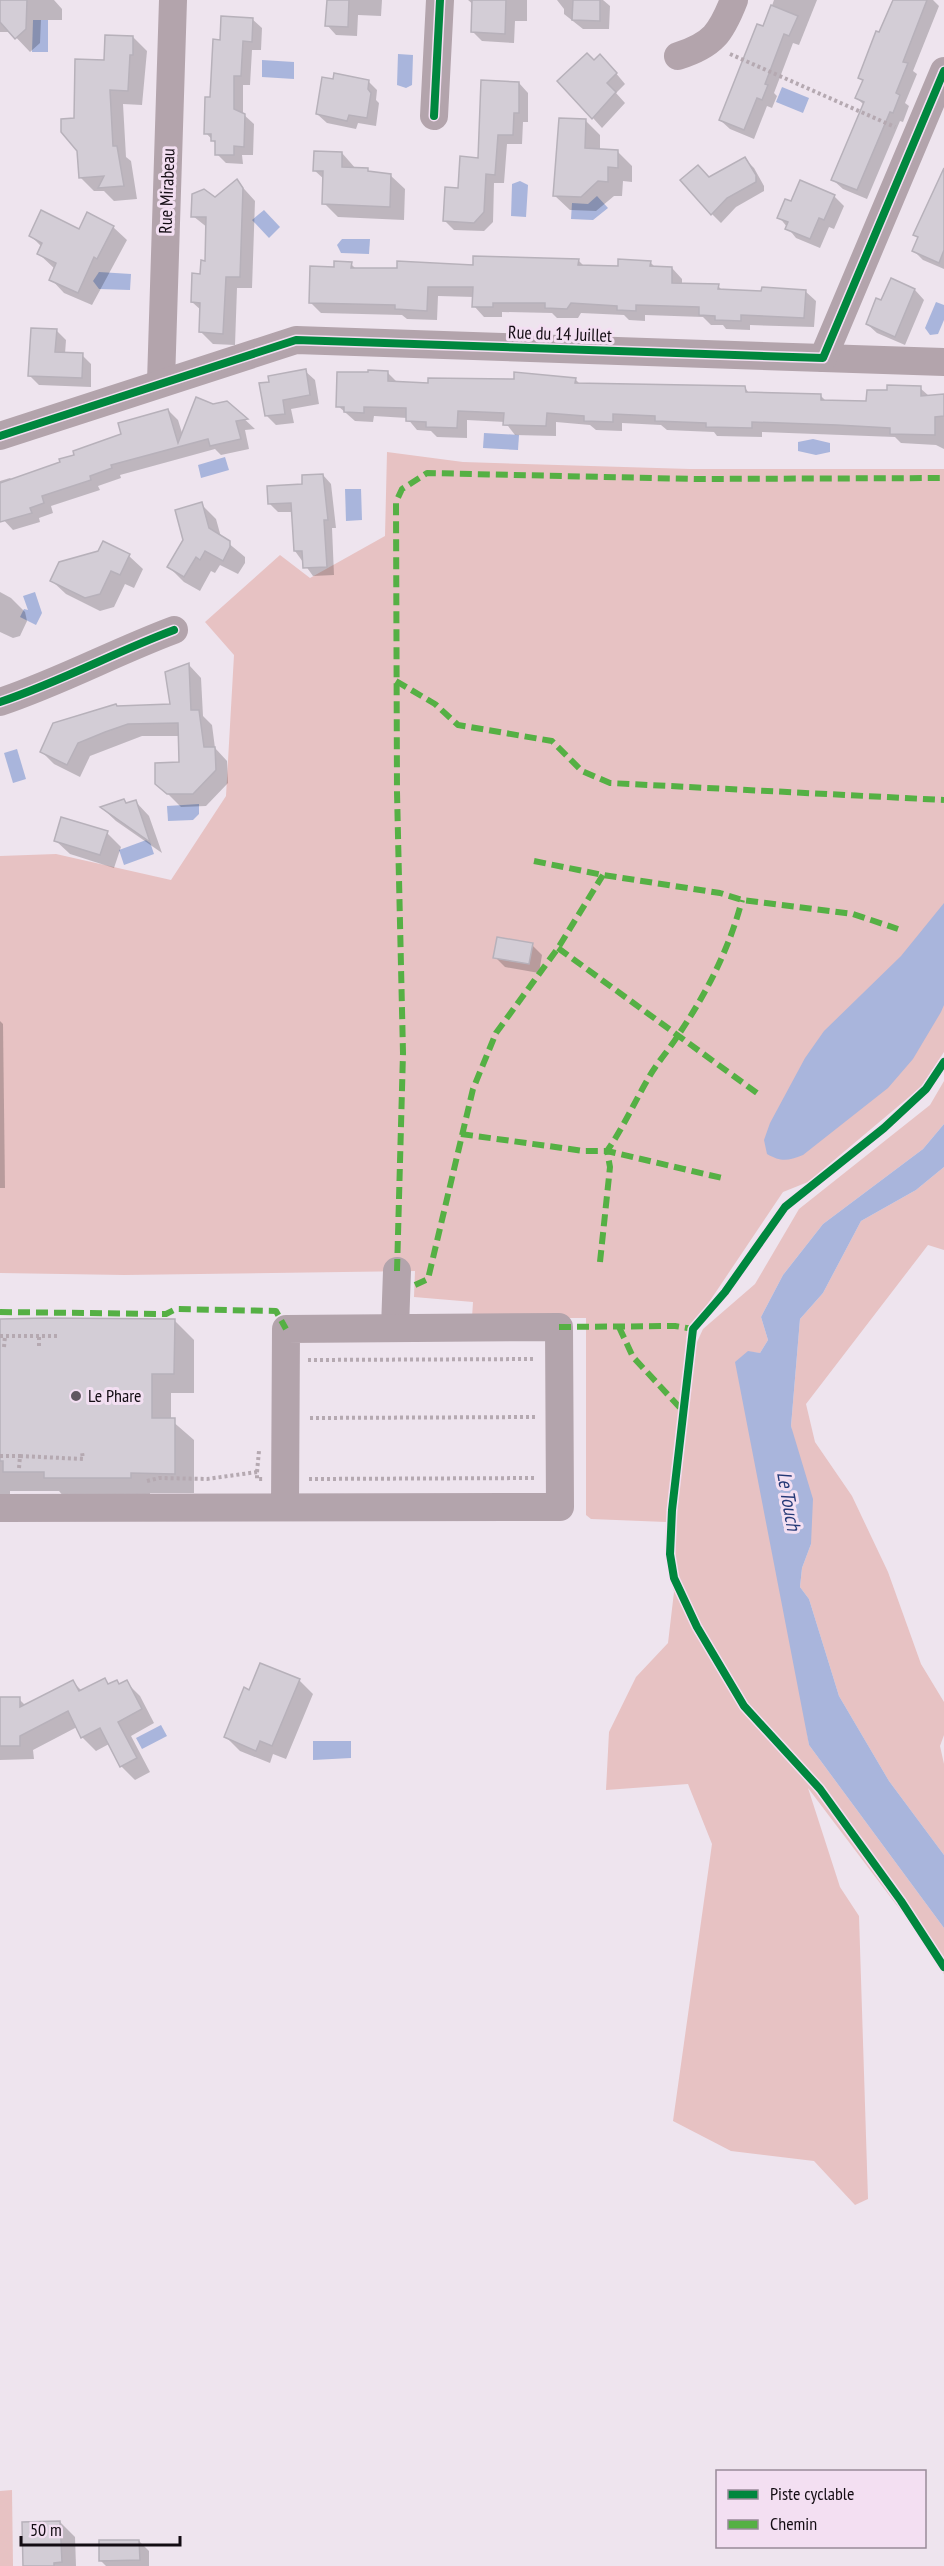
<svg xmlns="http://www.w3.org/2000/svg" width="944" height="2566" viewBox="0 0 944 2566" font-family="'PT Sans Narrow',sans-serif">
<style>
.green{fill:#e7c2c3}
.water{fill:#a9b5dc}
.shadow{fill:#0003}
.building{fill:#d3cdd6;stroke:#b7b1ba;stroke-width:1.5}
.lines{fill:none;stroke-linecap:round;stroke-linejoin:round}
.path{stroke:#b5a9b1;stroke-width:4;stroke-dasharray:3 3;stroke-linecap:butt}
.minor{stroke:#b3a4ac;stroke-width:28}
.quiet{stroke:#55b044;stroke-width:6;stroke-dasharray:12 6;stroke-linecap:butt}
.cycleway-casing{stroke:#f3dff2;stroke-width:11}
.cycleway{stroke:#00873e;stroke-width:8}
.poi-dot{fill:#605860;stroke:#f3dff2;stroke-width:2}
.labels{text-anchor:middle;stroke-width:6;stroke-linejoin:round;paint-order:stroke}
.street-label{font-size:18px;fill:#130c13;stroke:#f3dff2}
.poi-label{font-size:18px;fill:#130c13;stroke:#f3dff2;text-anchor:start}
.water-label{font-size:20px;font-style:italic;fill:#243876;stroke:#f3dff2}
</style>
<rect width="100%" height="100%" fill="#eee4ee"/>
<g class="green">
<polygon points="387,452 463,462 690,469 944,469 944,1052 921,1087 808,1182 783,1192 687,1335 684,1370 703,1329 755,1284 799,1209 930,1105 944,1081 944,1124 923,1149 823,1224 783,1275 761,1317 768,1340 760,1353 748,1352 809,1745 944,1928 944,1974 917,1932 808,1788 840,1887 859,1916 868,2199 855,2205 814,2161 731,2151 673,2121 712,1844 688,1784 606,1790 609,1732 636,1677 668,1643 674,1592 665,1556 666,1522 591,1519 586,1515 586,1318 472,1318 473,1302 414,1297 415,1271 124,1275 0,1273 0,856 56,854 171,880 226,796 234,655 205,622 280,555 310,578 385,536"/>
<polygon points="944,1167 944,1250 928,1245 806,1404 815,1442 852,1496 888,1572 921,1664 944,1702 944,1735 940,1746 944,1764 944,1855 889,1781 839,1696 809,1599 800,1587 802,1568 811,1544 791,1426 800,1319 823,1293 861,1221 916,1190"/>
<polygon points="12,2490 13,2566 0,2566 0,2491"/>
</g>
<g class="water">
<polygon points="33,20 48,20 48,52 32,52"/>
<polygon points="398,54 413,55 412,85 406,88 397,85"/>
<polygon points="262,60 294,62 294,79 262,77"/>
<polygon points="782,87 809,98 803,113 776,102"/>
<polygon points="520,181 528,185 526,217 511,216 512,184"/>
<polygon points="597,196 608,208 593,220 571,219 572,203 588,204"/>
<polygon points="264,210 280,227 269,238 252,220"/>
<polygon points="342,239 370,239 369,254 341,253 337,245"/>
<polygon points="99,272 131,274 130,290 99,289 93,281"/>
<polygon points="936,302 944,305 944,320 938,334 930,335 925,328"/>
<polygon points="484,433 519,435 518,450 483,448"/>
<polygon points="813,439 830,443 830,452 816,455 798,451 798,442"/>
<polygon points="225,457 229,470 201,478 198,465"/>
<polygon points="345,489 361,489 362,520 346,521"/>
<polygon points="35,592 42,613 36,625 20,617 24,609 28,610 23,596"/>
<polygon points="17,749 26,779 13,783 4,753"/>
<polygon points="199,804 199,814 193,820 168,821 167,806"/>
<polygon points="149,839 154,854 124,865 119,850"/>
<path d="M 944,903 L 944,1005 L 941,1012 L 913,1059 L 888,1088 L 803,1155 C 788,1161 781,1162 767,1154 L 764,1140 L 770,1123 L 805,1058 L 824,1031 L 901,956 Z"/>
<polygon points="944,1124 944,1167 916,1190 861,1221 823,1293 800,1319 791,1426 813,1499 811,1544 802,1568 800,1587 809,1599 839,1696 889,1781 944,1855 944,1928 809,1745 735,1362 748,1351 760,1353 768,1340 761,1317 783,1275 823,1224 923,1149"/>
<polygon points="161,1725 167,1736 142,1749 136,1738"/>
<polygon points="313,1741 351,1741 351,1758 313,1760"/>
</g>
<g class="shadow">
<polygon points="0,0 54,0 62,9 62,20 41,20 40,43 30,52 11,32 0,32"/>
<polygon points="328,0 382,0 381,16 358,15 357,36 336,35 327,25"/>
<polygon points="468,0 527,0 527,21 515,21 514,43 482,41 472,31 474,5"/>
<polygon points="557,0 603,0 610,6 609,29 583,29 564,14 564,9"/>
<polygon points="774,0 817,0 799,45 793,43 774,93 777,96 772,108 767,106 754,139 730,129 720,120 764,28"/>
<polygon points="894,0 933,0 939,6 913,71 917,74 905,103 909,106 903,122 900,121 867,199 843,189 833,180 864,105 857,98 864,82 859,78"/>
<polygon points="252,19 262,28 261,50 252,50 250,85 243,85 243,114 254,124 253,155 242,155 243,164 226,163 217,154 217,145 206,133 221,42"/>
<polygon points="133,37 147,51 142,105 123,104 126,157 131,161 137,199 114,201 104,191 94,191 80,177 76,119 106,62"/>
<polygon points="594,62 610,66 625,84 616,93 625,103 602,128 560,81"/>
<polygon points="368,81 377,90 376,100 379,103 376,126 358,123 356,129 327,123 317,114"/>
<polygon points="519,83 528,93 528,122 523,122 522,144 507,144 504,183 494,183 493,222 484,231 454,230 445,221 459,189 479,160"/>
<polygon points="586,121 600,135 600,150 617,151 632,166 632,182 623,181 622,196 614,196 596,211 570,210 555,196"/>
<polygon points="342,153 356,169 390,175 405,189 404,220 338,217 324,203 325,180 314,170"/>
<polygon points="745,159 754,168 764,186 764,191 736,207 721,223 712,214 710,178"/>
<polygon points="944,171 944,269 923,260 914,251 919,239 914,234"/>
<polygon points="237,181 255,201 252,288 237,288 235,345 213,344 201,332 202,311 192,302 207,262 208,228 193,216"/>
<polygon points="834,196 844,206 834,229 829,227 820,248 796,238 779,217 792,203"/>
<polygon points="113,227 127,240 92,305 64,293 51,279 55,269 39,254 42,247 31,236"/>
<polygon points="578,260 584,266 620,267 650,262 656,268 672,268 682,279 682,285 718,286 723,291 805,291 816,301 814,327 750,325 750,330 726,329 723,325 711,325 703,317 645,315 645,321 629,320 624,315 581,313 578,318 557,318 552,313 502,312 502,317 484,317 474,306 474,297 438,296 437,320 407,319 402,315 321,313 310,302 336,268 351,264 357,270"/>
<polygon points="892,280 915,290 924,300 905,345 877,333 867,324 882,302"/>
<polygon points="56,330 66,340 65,354 82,355 91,364 91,387 39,385 29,375"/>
<polygon points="305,371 315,380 319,404 291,409 294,423 276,425 267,416 271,383"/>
<polygon points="388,373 398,383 429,384 575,379 580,384 745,388 750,394 820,395 826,401 868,403 920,388 929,396 944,394 944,449 936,445 901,443 895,437 762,432 762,437 717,436 714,432 667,430 661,425 622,423 622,431 596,430 590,425 556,422 556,436 515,435 505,422 467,420 467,438 437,437 431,431 417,430 407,418 374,416 373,422 355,421 338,406"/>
<polygon points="227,403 255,429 245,430 249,449 221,455 215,449 120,475 121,478 98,486 100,490 51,506 53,513 39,518 40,522 13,530 0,516 0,481 10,478 12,480 62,462 123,435 168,410 178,420 183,436 213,406"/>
<polygon points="323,475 331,484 336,528 332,528 334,575 313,576 295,551 293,512 278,512 270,504"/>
<polygon points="201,504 216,519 221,537 245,557 245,563 238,574 220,565 215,573 211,571 200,591 184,582 169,567"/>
<polygon points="104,543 129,556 143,569 134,588 125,584 114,607 100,611 66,594 52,581 99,553"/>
<polygon points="0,592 11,598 25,612 27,621 20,636 13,638 0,632"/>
<polygon points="189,665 201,678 203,716 212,725 215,748 227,761 228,783 206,806 181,807 157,783 181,764 180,736 142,736 90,756 80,777 54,764 41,751 118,708 171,706"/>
<polygon points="124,800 128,804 135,801 149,816 162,853 116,821 102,808"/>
<polygon points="107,833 121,847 114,868 70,854 55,840"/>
<polygon points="532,945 542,955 539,973 505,967 495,957"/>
<polygon points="0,1021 3,1024 5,1188 0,1188"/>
<polygon points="0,1320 174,1320 194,1340 194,1393 171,1393 171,1420 194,1440 194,1493 150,1493 150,1498 65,1498 59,1491 10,1491 10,1497 0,1497"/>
<polygon points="104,1680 109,1685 126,1682 140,1696 154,1723 131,1736 150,1772 135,1780 121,1766 109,1744 96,1751 82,1737 77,1727 33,1750 34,1759 0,1760 0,1699 19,1699 26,1706 73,1682 82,1691"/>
<polygon points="299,1680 313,1694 286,1759 273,1754 270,1763 240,1751 226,1737 250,1692"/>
<polygon points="60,2522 75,2537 76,2566 25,2566"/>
<polygon points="139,2541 149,2551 149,2566 106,2566 100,2560"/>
</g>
<g class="building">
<polygon points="0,0 27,0 26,29 15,39 0,22"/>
<polygon points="327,0 349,0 348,27 325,26"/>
<polygon points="472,0 506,0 505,34 471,32"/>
<polygon points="573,0 600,0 600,21 572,20"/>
<polygon points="893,0 927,0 903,62 908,63 896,93 900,95 893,113 890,112 857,190 831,180 864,102 855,98 863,80 858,78 876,31 879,32"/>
<polygon points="771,5 798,16 789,36 784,34 765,84 768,85 762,100 757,98 744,130 719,120 757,24 763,26"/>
<polygon points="221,16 253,18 252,42 243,41 241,76 234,76 234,109 245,114 244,147 234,146 234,155 215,155 215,141 211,141 211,134 204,134 205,97 210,97 213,39 220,40"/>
<polygon points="105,35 133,36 133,55 130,55 128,91 110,90 113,146 117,146 124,186 98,188 104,176 79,178 77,151 61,132 61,119 74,118 75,59 104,60"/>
<polygon points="587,53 594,60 600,54 617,73 607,83 616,92 592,119 557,81"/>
<polygon points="334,73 369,80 368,89 371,93 367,118 349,115 347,121 316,114 322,77 333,79"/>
<polygon points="481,80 519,82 519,113 514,113 513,135 498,135 495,175 486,174 484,212 474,223 443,221 445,187 458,188 460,156 478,158"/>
<polygon points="559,118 586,119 585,148 618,150 618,168 608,167 608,182 598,181 581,197 553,196"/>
<polygon points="314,151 342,152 342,167 368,168 368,171 391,174 390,207 322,204 323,171 313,171"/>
<polygon points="745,157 756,175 756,182 727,198 711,215 680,180 698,165 709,177"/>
<polygon points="944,168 944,250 939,263 912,251 918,237 913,235"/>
<polygon points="237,179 243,188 240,277 226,277 223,334 199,332 200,303 191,302 192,273 200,274 201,260 205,261 206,217 191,217 192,194 204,189 215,197"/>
<polygon points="800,180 835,195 824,220 819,218 810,239 785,229 788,222 777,218 785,199 791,201"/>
<polygon points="41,210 79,229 87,212 114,226 97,259 94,257 78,293 49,280 56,263 37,254 42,243 29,236"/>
<polygon points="473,256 579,259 578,265 618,266 618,259 651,261 650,266 672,267 672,283 719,284 718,289 761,291 762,287 806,290 804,318 741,315 741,321 715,320 715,316 699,315 699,307 636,305 636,311 617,310 617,306 571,303 567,309 545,308 545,303 493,303 493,307 472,307 473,287 428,287 427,311 395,309 395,305 309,303 310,266 334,267 334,261 352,262 351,268 397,268 397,261 473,265"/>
<polygon points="891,278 915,289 895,337 866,324 876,298 881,300"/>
<polygon points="31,328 57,329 55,352 83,353 82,378 28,376"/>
<polygon points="306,369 310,395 283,400 285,414 265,416 259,383 269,382 268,376"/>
<polygon points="368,370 388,371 388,381 428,383 428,378 514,379 514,372 576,378 575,383 745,386 746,392 821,394 821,400 866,401 867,390 887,390 887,385 921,386 921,396 944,394 944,416 935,417 935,435 890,434 890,428 837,425 752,422 752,428 706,427 706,423 655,421 655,416 613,414 613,422 584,421 584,416 547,413 546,426 503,425 504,413 458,411 457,428 426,427 426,422 406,421 406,408 364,407 364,413 344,412 344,407 336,407 337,372 368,372"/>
<polygon points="196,397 213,404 227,401 248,419 236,421 241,439 210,446 208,439 111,465 112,468 90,476 91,480 42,496 44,503 30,508 32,513 0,522 0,483 60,462 59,459 74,455 73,451 121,434 118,423 168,409 178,443"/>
<polygon points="323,474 328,520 324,520 327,567 303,568 302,551 294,551 291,503 268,504 267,486 302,484 302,475"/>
<polygon points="202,502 209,528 230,541 230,547 223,561 205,551 200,560 196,557 184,577 167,567 183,540 175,510"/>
<polygon points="103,541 130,554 120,575 111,571 100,594 85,598 50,581 59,562 98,551"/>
<polygon points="189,663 191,710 199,710 204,747 215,747 216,770 193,794 167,794 155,784 155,763 179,762 178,723 128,724 105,732 78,743 67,765 40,752 53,723 116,704 117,706 170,704 165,672"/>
<polygon points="124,799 126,803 136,800 150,842 100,807"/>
<polygon points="61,817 108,831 100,855 54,841"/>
<polygon points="497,937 533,943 529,964 493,958"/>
<polygon points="45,1318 175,1319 174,1374 152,1374 152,1418 175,1418 175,1474 131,1473 131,1478 44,1478 44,1472 3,1472 3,1461 0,1461 0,1319"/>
<polygon points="260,1663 300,1679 272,1746 260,1741 256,1751 224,1737 244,1687 249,1690"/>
<polygon points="105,1678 108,1684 117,1680 119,1684 127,1680 142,1709 118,1722 137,1758 120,1767 100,1728 81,1738 68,1711 20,1736 20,1746 0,1746 0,1697 20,1697 20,1707 73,1680 79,1691"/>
<polygon points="60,2521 62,2562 54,2563 54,2566 23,2566 22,2522"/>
<polygon points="99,2540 139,2540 140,2560 99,2561"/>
</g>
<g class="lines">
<g class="path">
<polyline points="730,54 895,127"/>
<polyline points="0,1336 59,1336"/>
<polyline points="39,1346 39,1337"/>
<polyline points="4,1347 5,1336"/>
<polyline points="308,1360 535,1359"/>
<polyline points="310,1418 536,1417"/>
<polyline points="0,1456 20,1456 20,1452"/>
<polyline points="19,1468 20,1456 83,1459 82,1452"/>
<polyline points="257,1472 259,1451"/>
<polyline points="309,1479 536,1478"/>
<polyline points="147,1481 159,1478 207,1479 257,1472 257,1479 263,1479"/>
</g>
<g class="minor">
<path d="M 678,56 C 713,45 721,33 734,0"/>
<polyline points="434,116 440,0"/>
<polyline points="823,358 944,362"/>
<polyline points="161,382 173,0"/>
<polyline points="0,436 296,340 823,358 944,71"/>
<path d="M 0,702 C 60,682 115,652 174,630"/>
<polyline points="395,1328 397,1271"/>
<polyline points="0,1508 560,1507 559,1327 286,1329 285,1507"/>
</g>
<g class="quiet">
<polyline points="396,681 435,704 458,725 552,741 582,771 610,783 944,800"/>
<polyline points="534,861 603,875 720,893 742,900 853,914 898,929"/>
<polyline points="558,948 757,1093"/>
<polyline points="461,1134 584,1151 607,1151 722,1178"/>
<path d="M 600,1262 L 610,1167 L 607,1151 C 623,1128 634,1103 648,1079 C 656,1064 668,1051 677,1037 C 706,994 729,950 742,900"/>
<polyline points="397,1271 403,1053 397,792 396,502 402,489 427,473 697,479 944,478"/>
<polyline points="415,1285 428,1279 473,1089 496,1033 558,948 603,875"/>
<polyline points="0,1312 166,1314 176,1309 276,1311 286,1329"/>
<polyline points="559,1327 675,1326 693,1329"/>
<polyline points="619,1327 633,1357 683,1411"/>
</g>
<g class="cycleway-casing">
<g id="cycleway">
<polyline points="434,116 440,0"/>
<polyline points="0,436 296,340 823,358 944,71"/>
<path d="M 0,702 C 60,682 115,652 174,630"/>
<polyline points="944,1062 926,1089 884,1128 785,1207 725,1292 693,1329 672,1510 670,1554 674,1578 697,1627 744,1706 820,1789 901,1901 944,1967"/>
</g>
</g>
<use href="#cycleway" class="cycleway"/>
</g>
<circle class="poi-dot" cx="76" cy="1396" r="6"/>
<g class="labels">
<g class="street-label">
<text transform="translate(167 191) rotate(-88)" y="6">Rue Mirabeau</text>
<text transform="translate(560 334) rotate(2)" y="6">Rue du 14 Juillet</text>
</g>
<g class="poi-label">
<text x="88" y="1402">Le Phare</text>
</g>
<g class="water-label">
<text transform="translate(789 1501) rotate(80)" y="7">Le Touch</text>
</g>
</g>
<rect x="716" y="2470" width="210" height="78" fill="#f3dff2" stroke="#998b99" stroke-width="1.5"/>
<rect x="728" y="2490" width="30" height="9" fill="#00873e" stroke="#998b99" stroke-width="1.5"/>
<text x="770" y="2500" font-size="18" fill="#130c13">Piste cyclable</text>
<rect x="728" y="2520" width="30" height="9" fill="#55b044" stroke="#998b99" stroke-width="1.5"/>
<text x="770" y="2530" font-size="18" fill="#130c13">Chemin</text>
<path d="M21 2536v9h159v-9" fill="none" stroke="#130c13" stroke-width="3"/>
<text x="30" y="2536" font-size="18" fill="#130c13" stroke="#f3dff2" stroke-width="4.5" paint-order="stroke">50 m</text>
</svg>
